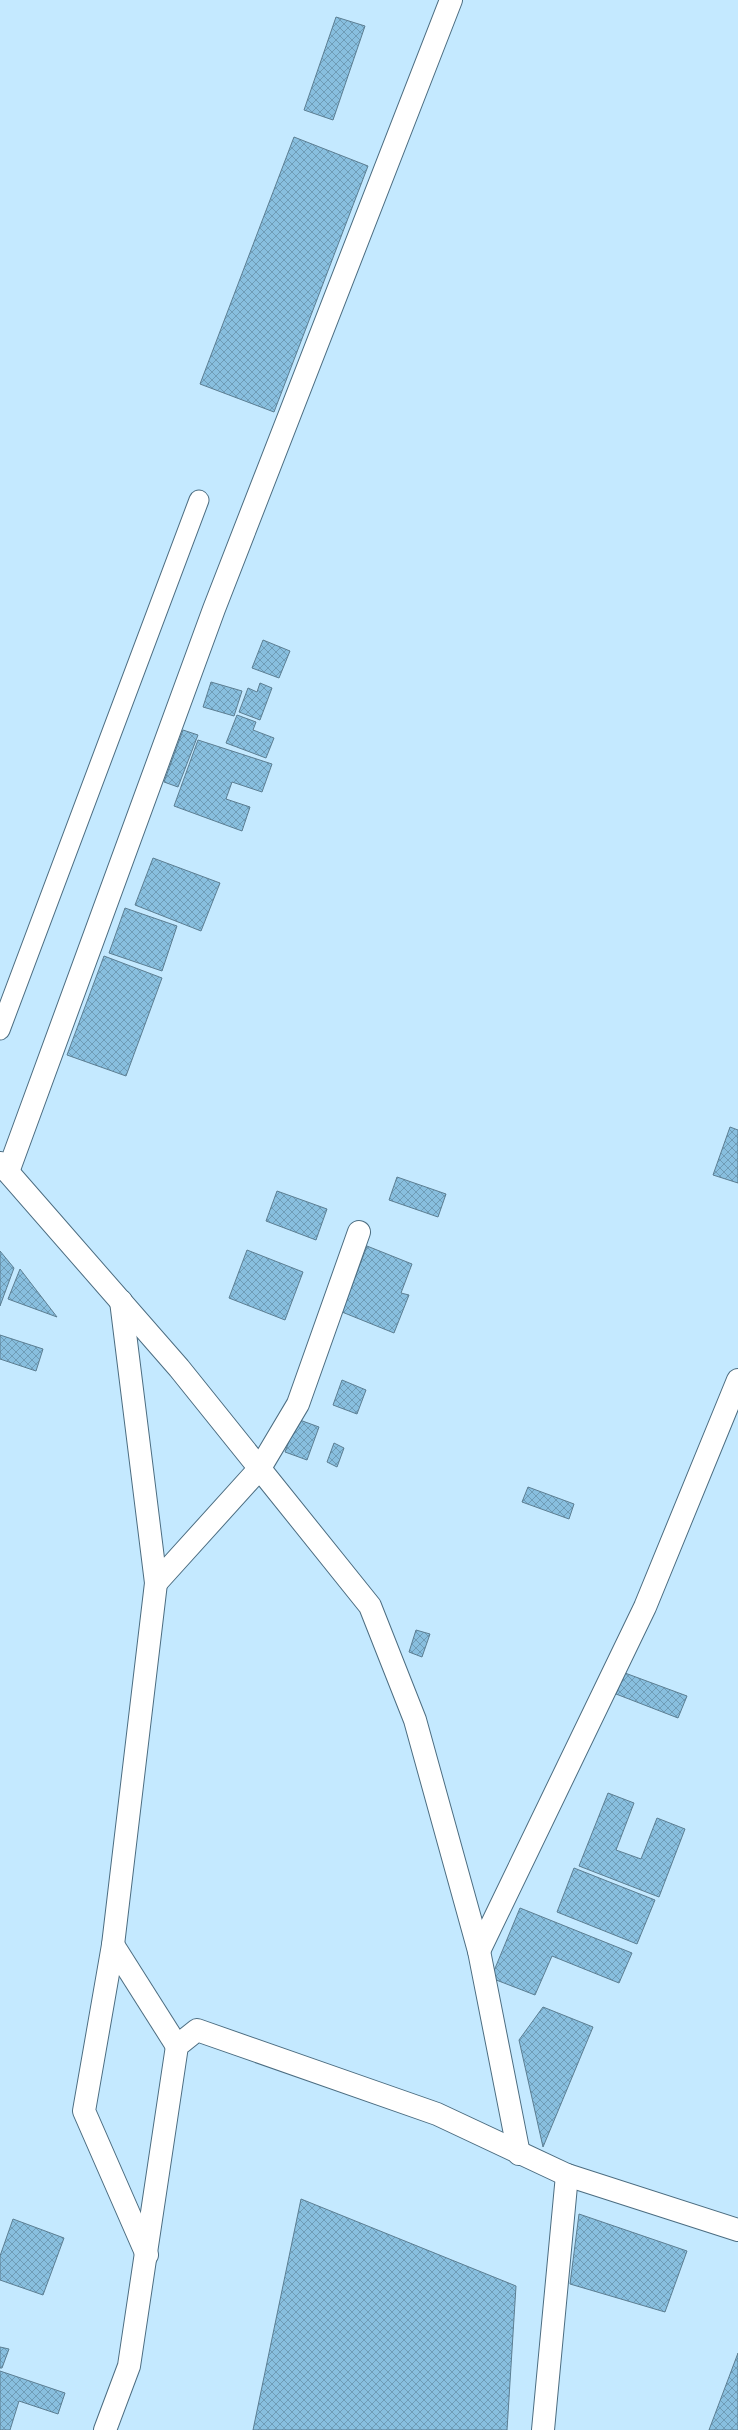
<svg xmlns="http://www.w3.org/2000/svg" width="738" height="2430" viewBox="0 0 738 2430" font-family="Figtree,sans-serif">
<style>
.building{fill:url(#building-cross-hatch);stroke:#5c7e92}
.lines{fill:none;stroke-linecap:round;stroke-linejoin:round}
.lane-casing{stroke:#4c6d81;stroke-width:21}
.street-casing{stroke:#4c6d81;stroke-width:24}
.lane{stroke:#fff;stroke-width:19}
.street{stroke:#fff;stroke-width:22}
</style>
<defs>
<pattern id="building-cross-hatch" width="8" height="8" patternUnits="userSpaceOnUse"><rect width="8" height="8" fill="#88bfdf"/><path d="M0 0l8 8M0 8l8-8" fill="none" stroke="#6f9cb6"/></pattern>
</defs>
<rect width="100%" height="100%" fill="#c4e9ff"/>
<g class="building">
<polygon points="336,17 365,26 333,120 304,110"/>
<polygon points="294,137 368,166 274,412 200,384"/>
<polygon points="263,640 290,651 279,678 252,668"/>
<polygon points="211,682 242,691 234,716 203,707"/>
<polygon points="260,683 272,688 260,720 239,712 248,688 257,692"/>
<polygon points="237,715 256,722 253,730 274,738 266,758 226,743"/>
<polygon points="183,730 198,735 178,787 164,782"/>
<polygon points="198,740 272,764 262,792 232,782 226,799 250,807 242,831 174,806"/>
<polygon points="153,858 220,883 201,931 135,905"/>
<polygon points="125,908 177,926 162,971 109,953"/>
<polygon points="104,956 162,978 126,1076 67,1055"/>
<polygon points="730,1127 738,1130 738,1183 713,1175"/>
<polygon points="397,1177 446,1194 438,1217 389,1200"/>
<polygon points="277,1191 327,1209 316,1240 266,1221"/>
<polygon points="367,1246 412,1264 401,1293 409,1295 394,1333 342,1312"/>
<polygon points="247,1250 303,1272 285,1320 229,1298"/>
<polygon points="0,1251 14,1268 0,1306"/>
<polygon points="20,1269 57,1317 8,1299"/>
<polygon points="0,1335 43,1349 36,1371 0,1359"/>
<polygon points="342,1380 366,1390 357,1414 333,1405"/>
<polygon points="297,1419 319,1427 307,1460 285,1452"/>
<polygon points="334,1443 344,1448 337,1467 327,1462"/>
<polygon points="528,1487 574,1504 569,1519 522,1502"/>
<polygon points="416,1630 430,1634 422,1657 409,1652"/>
<polygon points="625,1673 687,1696 678,1718 616,1694"/>
<polygon points="608,1793 634,1803 616,1850 641,1859 657,1818 685,1829 659,1897 579,1866"/>
<polygon points="574,1868 655,1900 637,1944 557,1912"/>
<polygon points="520,1908 632,1953 619,1983 552,1956 535,1995 491,1978"/>
<polygon points="543,2007 593,2027 543,2147 519,2040"/>
<polygon points="301,2199 516,2286 507,2430 253,2430"/>
<polygon points="579,2214 687,2251 665,2312 570,2284"/>
<polygon points="13,2219 64,2238 43,2295 0,2280 0,2256"/>
<polygon points="0,2347 9,2349 2,2368 0,2368"/>
<polygon points="738,2353 738,2430 709,2430"/>
<polygon points="0,2371 65,2393 58,2414 19,2401 10,2430 0,2430"/>
</g>
<g class="lines">
<g class="lane-casing">
<polyline id="lane" points="0,1030 199,500"/>
</g>
<g class="street-casing">
<g id="street">
<polyline points="0,1163 179,1368 370,1606 415,1720 479,1951 519,2154"/>
<polyline points="8,1172 214,609 451,0"/>
<polyline points="121,1301 156,1583 113,1945 84,2111 147,2255"/>
<polyline points="156,1583 260,1468 298,1404 359,1232"/>
<polyline points="113,1945 177,2046"/>
<polyline points="479,1951 645,1607 738,1380"/>
<polyline points="105,2430 129,2366 177,2046 197,2030 437,2114 567,2175 738,2230"/>
<polyline points="543,2430 567,2175"/>
</g>
</g>
<use href="#lane" class="lane"/>
<use href="#street" class="street"/>
</g>
</svg>
